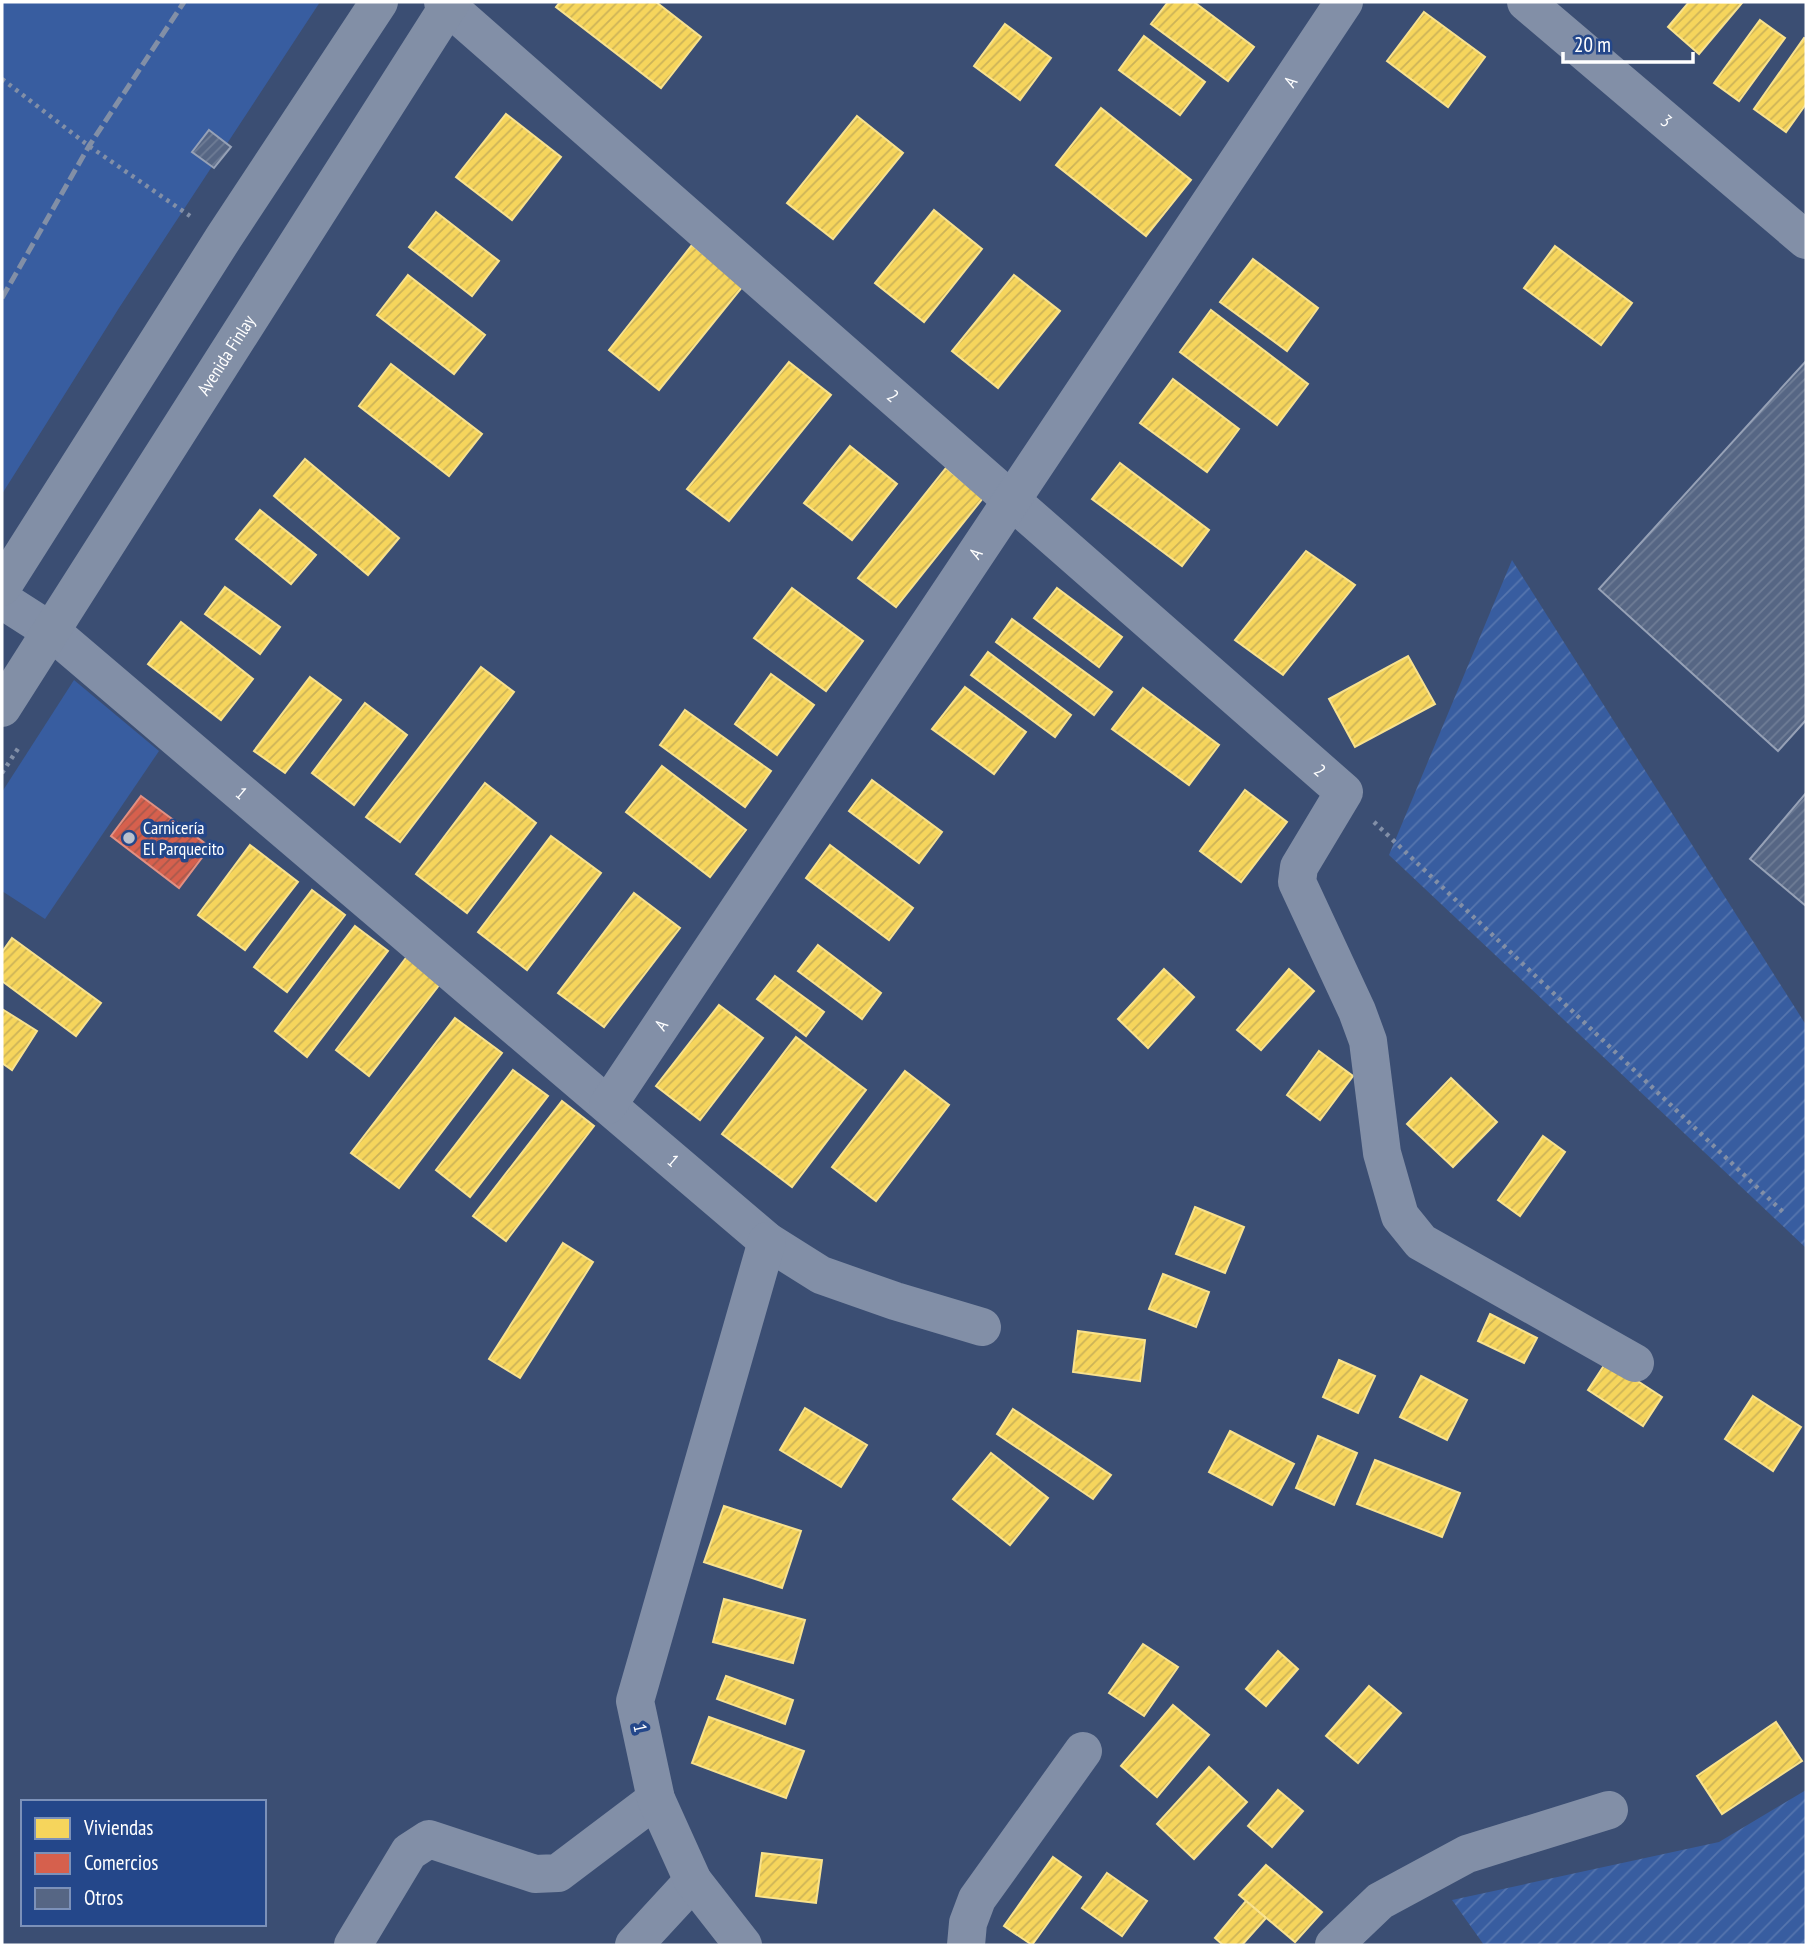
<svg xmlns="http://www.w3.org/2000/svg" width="1808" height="1947" viewBox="0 0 1808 1947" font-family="'PT Sans Narrow',sans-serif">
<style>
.green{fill:#385da0}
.garden{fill:url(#garden-furrows)}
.homes{fill:url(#homes-hatch);stroke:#f9e28d;stroke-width:2}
.shops{fill:url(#shops-hatch);stroke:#e29082;stroke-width:2}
.building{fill:url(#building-hatch);stroke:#96a1b6;stroke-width:2}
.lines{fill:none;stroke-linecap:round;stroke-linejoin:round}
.path{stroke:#828fa7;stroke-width:4.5;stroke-dasharray:3.5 5;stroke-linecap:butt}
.minor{stroke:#828fa7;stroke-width:38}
.highway{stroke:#828fa6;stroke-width:38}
.rail{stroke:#828fa6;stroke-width:5;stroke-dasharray:12 5;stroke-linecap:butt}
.poi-dot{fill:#bac1ce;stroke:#24478a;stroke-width:2.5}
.labels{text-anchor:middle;stroke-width:7;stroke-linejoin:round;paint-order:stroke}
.street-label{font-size:18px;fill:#fff;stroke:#24478a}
.poi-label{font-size:18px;fill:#fff;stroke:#24478a;text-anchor:start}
</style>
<defs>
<pattern id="garden-furrows" width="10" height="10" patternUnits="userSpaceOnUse" patternTransform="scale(1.75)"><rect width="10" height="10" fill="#385da0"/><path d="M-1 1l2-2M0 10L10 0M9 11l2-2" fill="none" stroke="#5675ae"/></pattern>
<pattern id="homes-hatch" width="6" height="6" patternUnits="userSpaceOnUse" patternTransform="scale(1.75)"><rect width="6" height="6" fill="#f6d55c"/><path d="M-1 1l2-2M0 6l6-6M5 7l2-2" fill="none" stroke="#ccb358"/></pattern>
<pattern id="shops-hatch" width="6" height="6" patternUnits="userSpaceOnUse" patternTransform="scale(1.75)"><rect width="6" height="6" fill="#d6604d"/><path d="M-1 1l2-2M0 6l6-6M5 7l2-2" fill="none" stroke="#a6594d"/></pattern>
<pattern id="building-hatch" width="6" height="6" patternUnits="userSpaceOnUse" patternTransform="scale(1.75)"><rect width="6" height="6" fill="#566684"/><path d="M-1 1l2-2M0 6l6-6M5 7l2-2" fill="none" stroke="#6f7d96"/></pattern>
</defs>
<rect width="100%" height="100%" fill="#3b4e73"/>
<g class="green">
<polygon points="2,2 320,2 119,308 2,494"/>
<polygon points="74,680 159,751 45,919 2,891 2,792"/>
</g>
<g class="garden">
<polygon points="1512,560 1806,1025 1806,1248 1389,855"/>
<polygon points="1806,1790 1806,1945 1484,1945 1452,1900 1719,1842"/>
</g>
<g class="homes">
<polygon points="560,2 656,2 701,37 661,88 556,7"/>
<polygon points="1168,2 1194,2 1254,47 1228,81 1151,24"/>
<polygon points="1689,2 1742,3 1699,54 1668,27"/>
<polygon points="1424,12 1485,57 1448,107 1387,61"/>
<polygon points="1760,20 1785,38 1739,101 1714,83"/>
<polygon points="1005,24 1051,58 1020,100 974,66"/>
<polygon points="1144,36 1205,82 1180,115 1119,70"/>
<polygon points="1804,38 1806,39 1806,104 1786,132 1754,109"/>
<polygon points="1101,108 1191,180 1146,236 1056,165"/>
<polygon points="506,114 561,157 512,220 456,177"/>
<polygon points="857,116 903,153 833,239 787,203"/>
<polygon points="934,210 982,249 924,322 875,283"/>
<polygon points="436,212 499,261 472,296 409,247"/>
<polygon points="692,245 743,286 659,390 609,350"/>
<polygon points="1555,246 1632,303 1601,345 1524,288"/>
<polygon points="1253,259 1318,308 1287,351 1220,302"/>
<polygon points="408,275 485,335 454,374 377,315"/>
<polygon points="1014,275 1060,311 998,388 952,351"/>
<polygon points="1211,310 1308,384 1277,425 1180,352"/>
<polygon points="789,362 831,395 729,521 687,489"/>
<polygon points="391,364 482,434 449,476 359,406"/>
<polygon points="1173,379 1239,429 1207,472 1140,423"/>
<polygon points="850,446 897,484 852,540 804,503"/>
<polygon points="305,459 399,538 368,575 274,496"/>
<polygon points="1120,463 1209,530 1182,566 1092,499"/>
<polygon points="946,468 983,498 896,607 858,578"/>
<polygon points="260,510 316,555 291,584 236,539"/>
<polygon points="1306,551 1355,585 1283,675 1235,640"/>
<polygon points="225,587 280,627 260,654 205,614"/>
<polygon points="792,588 863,641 826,691 754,638"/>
<polygon points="1057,588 1122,637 1099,667 1034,618"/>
<polygon points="1012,619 1112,692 1094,715 996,642"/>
<polygon points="181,622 253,679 221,720 148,664"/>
<polygon points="988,652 1071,715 1055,737 971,675"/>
<polygon points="1408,656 1435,704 1355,747 1329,699"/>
<polygon points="481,667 514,692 400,842 366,817"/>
<polygon points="771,674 814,705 777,755 735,724"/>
<polygon points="310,677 341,700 285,773 254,751"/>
<polygon points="965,687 1026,732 994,774 932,729"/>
<polygon points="1143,688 1219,745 1189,785 1112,729"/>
<polygon points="365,703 407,735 354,805 312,773"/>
<polygon points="685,710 771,771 745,807 660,745"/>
<polygon points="662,766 746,830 710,877 626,812"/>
<polygon points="872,780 942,832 919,863 849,811"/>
<polygon points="485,783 536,823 467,913 416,874"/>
<polygon points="1245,790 1287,822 1241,882 1200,851"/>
<polygon points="551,836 601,873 527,970 478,932"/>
<polygon points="250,845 298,882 245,950 198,915"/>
<polygon points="830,845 913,908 889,940 806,878"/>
<polygon points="312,890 345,915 287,992 254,967"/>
<polygon points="634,893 680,928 604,1027 558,993"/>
<polygon points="355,926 388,951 307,1057 275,1031"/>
<polygon points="12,938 101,1003 76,1036 2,981 2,952"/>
<polygon points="818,945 881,993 862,1019 798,971"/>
<polygon points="409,954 443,980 369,1076 336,1050"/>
<polygon points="1164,969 1194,997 1148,1048 1118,1019"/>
<polygon points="1289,969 1314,991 1261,1050 1237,1030"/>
<polygon points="775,976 824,1012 806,1036 757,999"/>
<polygon points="719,1005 763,1038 700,1120 656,1086"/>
<polygon points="2,1009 37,1031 12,1070 2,1063"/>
<polygon points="455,1018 502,1053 399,1188 351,1153"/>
<polygon points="796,1037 866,1090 792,1187 722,1134"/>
<polygon points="1319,1051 1353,1076 1320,1120 1287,1095"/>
<polygon points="513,1070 548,1096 470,1197 436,1170"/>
<polygon points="905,1071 949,1105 876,1201 832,1167"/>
<polygon points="1451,1078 1497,1122 1453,1167 1407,1124"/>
<polygon points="562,1101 594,1126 506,1241 473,1216"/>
<polygon points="1543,1136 1565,1152 1520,1216 1498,1200"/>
<polygon points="1195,1207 1244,1227 1225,1273 1176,1254"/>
<polygon points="563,1243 593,1262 520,1378 489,1359"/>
<polygon points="1163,1274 1209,1292 1196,1327 1149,1309"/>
<polygon points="1490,1314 1537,1338 1524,1363 1478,1341"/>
<polygon points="1078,1331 1145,1340 1140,1381 1073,1372"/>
<polygon points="1339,1360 1375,1376 1358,1413 1323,1397"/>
<polygon points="1607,1361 1662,1397 1643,1426 1588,1390"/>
<polygon points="1421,1376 1467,1400 1447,1440 1400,1417"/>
<polygon points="1753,1396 1801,1427 1773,1471 1725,1439"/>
<polygon points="805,1408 867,1445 841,1487 780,1450"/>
<polygon points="1013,1409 1111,1475 1093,1499 997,1434"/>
<polygon points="1230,1431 1294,1464 1272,1505 1209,1472"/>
<polygon points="1318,1436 1357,1453 1334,1505 1296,1488"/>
<polygon points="991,1453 1048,1498 1010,1545 953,1499"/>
<polygon points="1375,1460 1460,1493 1442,1537 1357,1504"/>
<polygon points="724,1506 801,1531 782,1588 704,1562"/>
<polygon points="724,1599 805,1620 793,1663 713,1642"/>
<polygon points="1143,1644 1178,1667 1144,1716 1109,1693"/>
<polygon points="1278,1651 1298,1669 1266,1706 1246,1689"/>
<polygon points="726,1676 793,1700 785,1724 717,1699"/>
<polygon points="1369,1686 1401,1713 1358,1763 1326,1736"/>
<polygon points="1173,1705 1209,1735 1157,1797 1121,1766"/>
<polygon points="709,1717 804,1751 786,1798 692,1763"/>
<polygon points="1776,1722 1802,1761 1722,1814 1697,1776"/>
<polygon points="1209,1767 1247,1802 1194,1859 1157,1824"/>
<polygon points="1278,1790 1303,1811 1272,1847 1248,1826"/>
<polygon points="762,1853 822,1860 816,1903 756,1896"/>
<polygon points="1053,1857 1081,1877 1032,1945 1004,1926"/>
<polygon points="1266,1865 1322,1912 1295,1942 1239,1895"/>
<polygon points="1107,1873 1147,1901 1122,1936 1082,1908"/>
<polygon points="1246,1901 1266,1918 1242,1945 1223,1945 1215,1938"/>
</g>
<polygon class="shops" points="141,796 210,847 179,888 111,836"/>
<g class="building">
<polygon points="209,130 231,147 214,168 192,152"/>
<polygon points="1806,361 1806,720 1778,751 1599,589"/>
<polygon points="1806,793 1806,906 1750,859"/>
</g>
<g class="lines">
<g class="path">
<polyline points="2,79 89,146 190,216"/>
<polyline points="2,773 19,747"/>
<polyline points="1374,822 1784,1213"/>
</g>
<g class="minor">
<path id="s1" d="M 443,2 L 1344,792 L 1299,867 L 1297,882 L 1357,1011 L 1368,1041 L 1382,1153 L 1400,1216 L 1421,1242 L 1635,1363"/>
<path id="s2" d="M 1526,2 L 1806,240"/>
<path id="s3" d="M 2,600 L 52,632 L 767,1241 L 821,1275 L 895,1301 L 982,1327"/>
<path id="s4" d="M 608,1105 L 1344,2"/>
<polyline points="353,1945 409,1852 429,1839 535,1874 558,1873 656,1799"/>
<polyline points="634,1945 693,1881"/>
<polyline points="743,1945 693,1881 656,1799 635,1701 767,1241"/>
<polyline points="966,1945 968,1923 977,1899 1083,1751"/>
<polyline points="1334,1945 1380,1901 1467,1854 1609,1810"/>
</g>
<g class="highway">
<polyline points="2,587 224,237 379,2"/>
<path id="s5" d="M 2,708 L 451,2"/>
</g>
<polyline class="rail" points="2,298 89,146 184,2"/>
</g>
<circle class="poi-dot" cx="129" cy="838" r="7"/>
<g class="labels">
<g class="street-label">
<text dy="6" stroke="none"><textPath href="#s4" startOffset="1230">A</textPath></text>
<text dy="6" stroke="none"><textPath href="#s2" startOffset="184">3</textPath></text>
<text dy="6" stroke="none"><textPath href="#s5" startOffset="418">Avenida Finlay</textPath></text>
<text dy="6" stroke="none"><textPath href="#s1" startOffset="598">2</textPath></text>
<text dy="6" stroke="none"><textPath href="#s4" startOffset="663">A</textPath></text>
<text dy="6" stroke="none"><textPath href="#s1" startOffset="1166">2</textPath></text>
<text dy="6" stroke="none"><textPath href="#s3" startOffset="308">1</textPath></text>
<text dy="6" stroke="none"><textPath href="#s4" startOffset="96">A</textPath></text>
<text dy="6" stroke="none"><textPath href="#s3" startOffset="875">1</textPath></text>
<text transform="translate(640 1728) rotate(78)" y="6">1</text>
</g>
<g class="poi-label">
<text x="143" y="834">Carnicería<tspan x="143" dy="21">El Parquecito</tspan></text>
</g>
</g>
<rect width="1808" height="1947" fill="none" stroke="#ffffff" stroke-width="7"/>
<rect x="21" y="1800" width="245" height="126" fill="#24478a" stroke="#7c91b9" stroke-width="2"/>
<rect x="35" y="1818" width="35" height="21" fill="#f6d55c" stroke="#7c91b9" stroke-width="2"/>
<text x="84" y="1835" font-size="21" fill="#ffffff">Viviendas</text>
<rect x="35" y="1853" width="35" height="21" fill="#d6604d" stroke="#7c91b9" stroke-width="2"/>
<text x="84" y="1870" font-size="21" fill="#ffffff">Comercios</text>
<rect x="35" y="1888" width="35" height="21" fill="#566684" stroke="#7c91b9" stroke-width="2"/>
<text x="84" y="1905" font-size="21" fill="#ffffff">Otros</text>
<path d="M1563 52v10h130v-10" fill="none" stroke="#ffffff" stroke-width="3.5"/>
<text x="1574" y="52" font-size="21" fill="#ffffff" stroke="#24478a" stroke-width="5" paint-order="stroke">20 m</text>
</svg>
